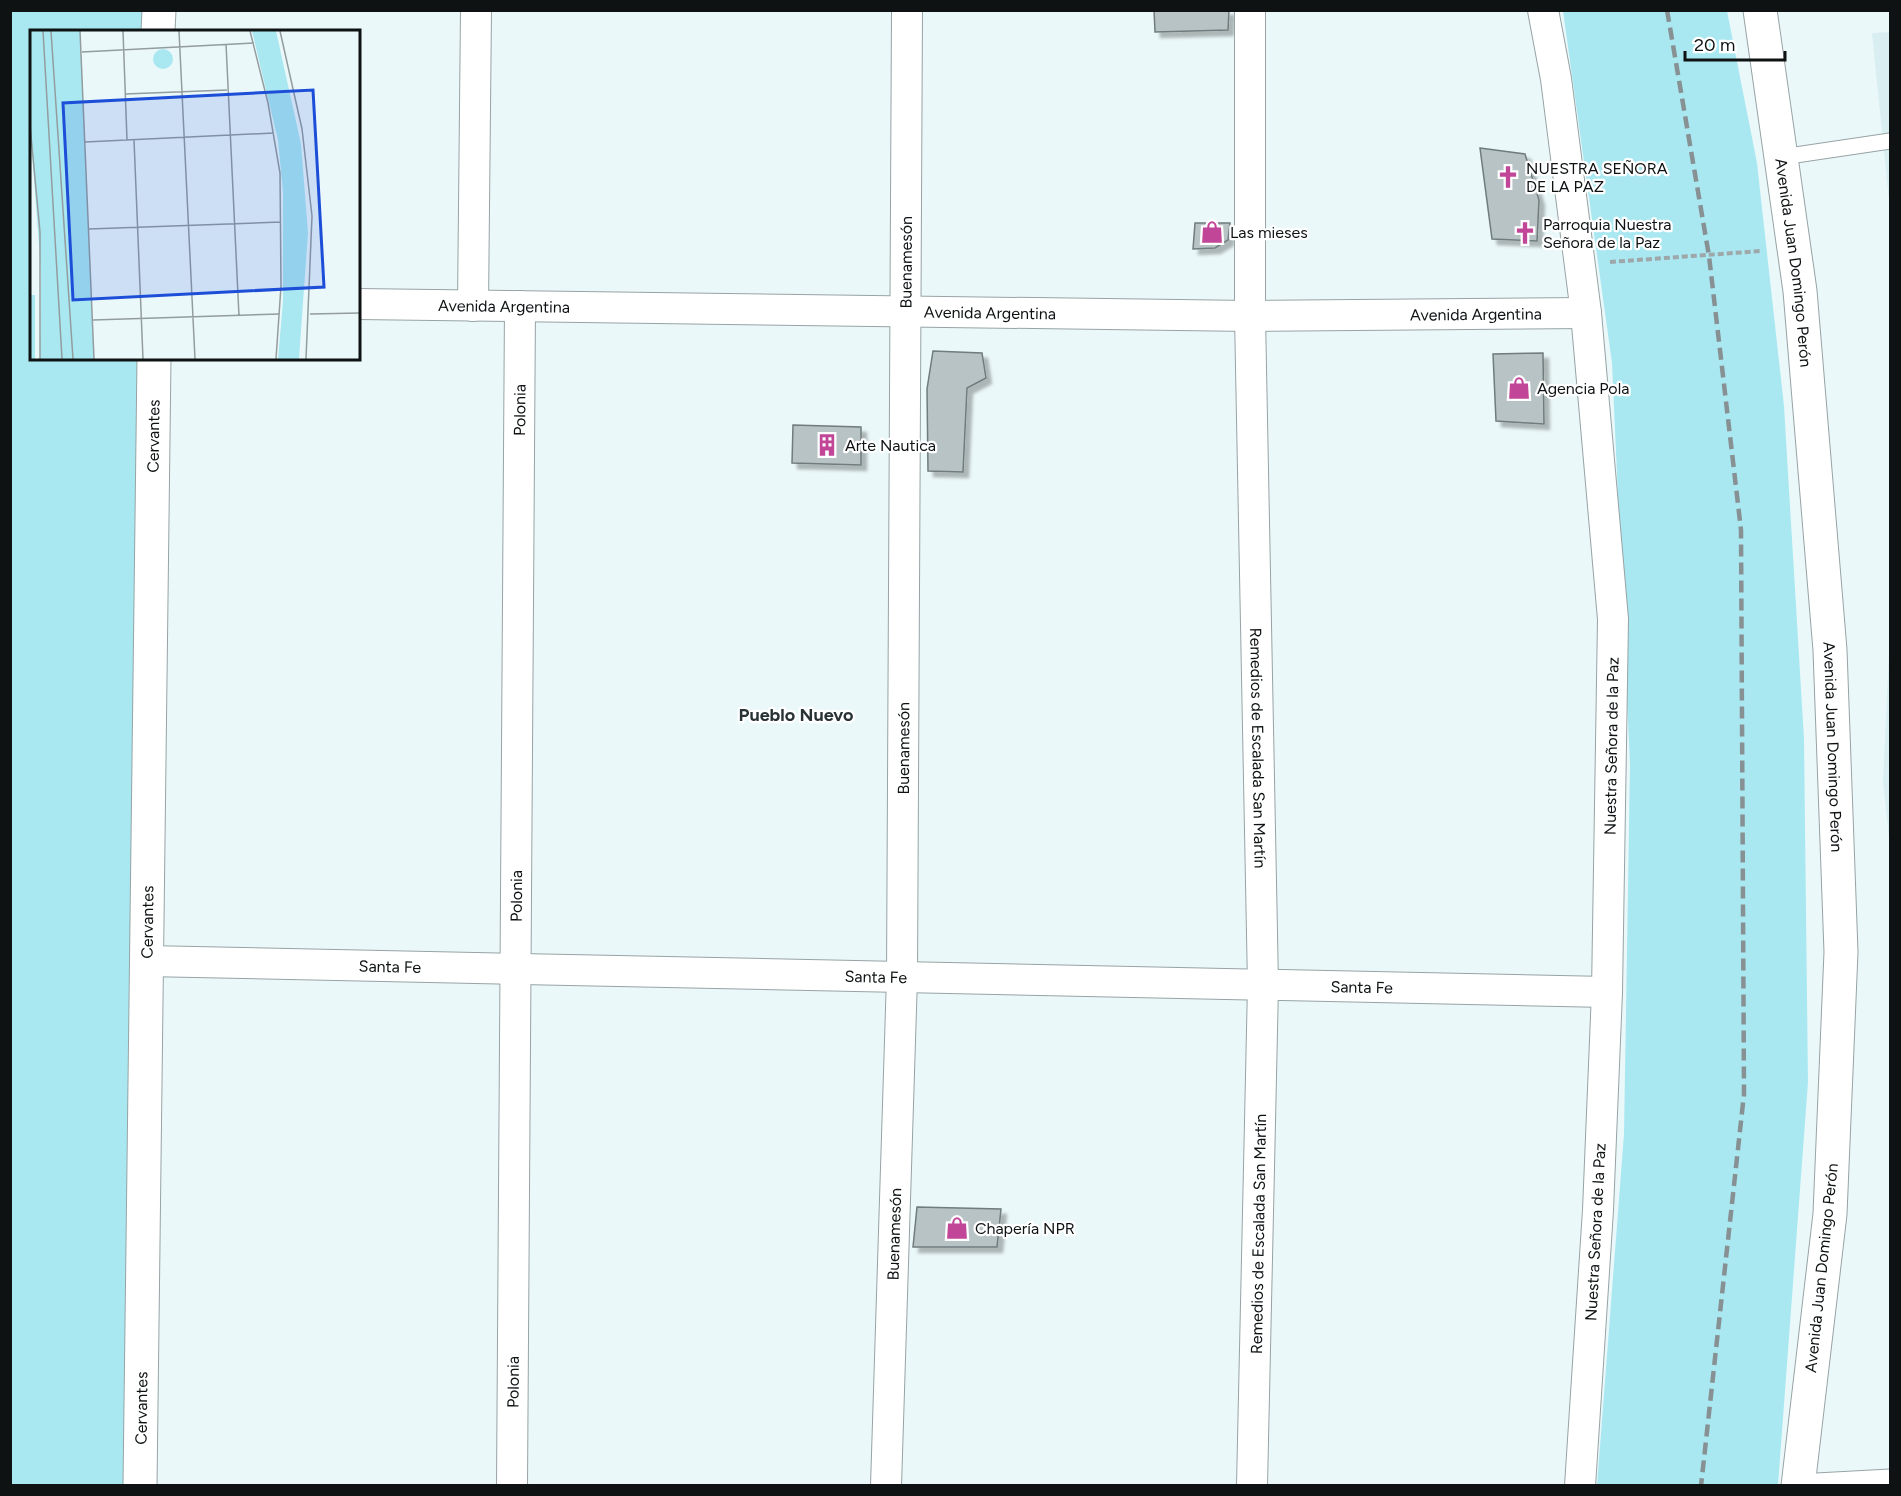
<svg xmlns="http://www.w3.org/2000/svg" width="1901" height="1496" viewBox="0 0 1901 1496" font-family="Figtree,sans-serif">
<style>
.built{fill:#d8eef1}
.green{fill:#a9e8f1}
.building{fill:#b7c3c5;stroke:#707c7e;stroke-width:1.5;filter:url(#shadow)}
.lines{fill:none;stroke-linecap:round;stroke-linejoin:round}
.lane-casing{stroke:#97a3a5;stroke-width:17}
.street-casing{stroke:#97a3a5;stroke-width:32}
.secondary-casing{stroke:#97a3a5;stroke-width:35}
.path{stroke:#9ea7a9;stroke-width:4;stroke-dasharray:6 3;stroke-linecap:butt}
.lane{stroke:#fff;stroke-width:15}
.street{stroke:#fff;stroke-width:30}
.secondary{stroke:#fff;stroke-width:33}
.rail{stroke:#879092;stroke-width:4.5;stroke-dasharray:12 6;stroke-linecap:butt}
.labels{text-anchor:middle;stroke-width:4.5;stroke-linejoin:round;paint-order:stroke}
.poi-label{font-size:16px;fill:#0e1213;stroke:#fff;text-anchor:start}
.street-label{font-size:16px;fill:#0e1213;stroke:#fff}
.neighbourhood-label{font-size:18px;font-weight:bold;fill:#293335;stroke:#fff}
.inset-road{fill:none;stroke:#939c9e;stroke-width:1.5}
.view{fill:#1d4ed8;fill-opacity:0.15;stroke:#1d4ed8;stroke-width:3}
.inset-edge{fill:none;stroke:#0e1213;stroke-width:3}
</style>
<defs>
<filter id="shadow"><feDropShadow dx="5.5" dy="5.5" stdDeviation="1.5" flood-color="#0004"/></filter>
</defs>
<rect width="100%" height="100%" fill="#ebf8fa"/>
<g class="built">
<polygon points="1890,32 1890,211 1872,33"/>
<polygon points="1890,633 1890,846 1883,782"/>
</g>
<g class="green">
<polygon points="10,11 159,11 158,31 32,32 32,358 154,359 140,1485 11,1485"/>
<polygon points="1563,11 1727,11 1757,163 1784,406 1804,739 1808,1082 1778,1485 1597,1485 1624,1134 1630,764 1612,363"/>
</g>
<g class="building">
<polygon points="1154,10 1229,10 1228,30 1155,32"/>
<polygon points="1480,148 1525,154 1539,200 1537,241 1492,239"/>
<polygon points="1195,223 1230,223 1228,240 1215,248 1193,249"/>
<polygon points="933,351 982,353 986,378 967,388 963,472 928,471 927,389"/>
<polygon points="1543,353 1544,424 1496,421 1493,354"/>
<polygon points="793,425 861,427 861,465 792,463"/>
<polygon points="917,1207 1001,1209 997,1247 913,1247"/>
</g>
<g class="lines">
<g class="lane-casing">
<g id="lane">
<polyline points="1782,157 1890,141"/>
<polyline points="1798,1482 1890,1477"/>
</g>
</g>
<g class="street-casing">
<g id="street">
<path id="s1" d="M 1250,10 L 1250,316 L 1263,985 L 1252,1486"/>
<polyline points="1543,10 1556,79 1586,313 1613,619 1607,992 1598,1210 1580,1486"/>
<path id="s2" d="M 358,304 L 1250,316 L 1586,313"/>
<polyline points="473,306 476,10"/>
<path id="s3" d="M 146,961 L 1607,992"/>
<path id="s4" d="M 512,1486 L 520,306"/>
<path id="s5" d="M 886,1486 L 902,977 L 907,10"/>
</g>
</g>
<g class="secondary-casing">
<g id="secondary">
<path id="s6" d="M 1760,10 L 1800,291 L 1830,650 L 1841,952 L 1830,1214 L 1798,1486"/>
<polyline points="158,32 159,10"/>
<path id="s7" d="M 140,1486 L 154,358"/>
</g>
</g>
<polyline class="path" points="1610,262 1761,251"/>
<use href="#lane" class="lane"/>
<use href="#street" class="street"/>
<use href="#secondary" class="secondary"/>
<polyline class="rail" points="1667,10 1709,256 1741,530 1744,1094 1701,1486"/>
</g>
<defs>
<g id="church-bare" transform="scale(1.8)"><path d="M-1.2-6h2.4v3.5h3.3v2.4h-3.3V6h-2.4V-.1h-3.3v-2.4h3.3Z" fill="#c14698" stroke="#fff" stroke-width="2.5" paint-order="stroke"/></g>
<g id="shop-bare" transform="scale(1.8)"><path d="M-5-2.5h2.3a2.7 3.5 0 0 1 5.4 0H5L5.5 6h-11ZM-1.5-2.5h3a1.5 2.3 0 0 0-3 0Z" fill="#c14698" stroke="#fff" stroke-width="2.5" paint-order="stroke"/></g>
<g id="building-bare" transform="scale(1.8)"><path d="M-4-6H4V6H1V3H-1V6H-4ZM-2.5-4.3h1.7v1.8h-1.7ZM.8-4.3h1.7v1.8H.8ZM-2.5-1h1.7V.8h-1.7ZM.8-1h1.7V.8H.8Z" fill="#c14698" stroke="#fff" stroke-width="2.5" paint-order="stroke"/></g>
</defs>
<g fill-rule="evenodd">
<use href="#church-bare" x="1508" y="177"/>
<use href="#shop-bare" x="1212" y="232"/>
<use href="#church-bare" x="1525" y="233"/>
<use href="#shop-bare" x="1519" y="388"/>
<use href="#building-bare" x="827" y="445"/>
<use href="#shop-bare" x="957" y="1228"/>
</g>
<g class="labels">
<g class="poi-label">
<text x="1526" y="174">NUESTRA SEÑORA<tspan x="1526" dy="18">DE LA PAZ</tspan></text>
<text x="1543" y="230">Parroquia Nuestra<tspan x="1543" dy="18">Señora de la Paz</tspan></text>
<text x="1230" y="238">Las mieses</text>
<text x="1537" y="394">Agencia Pola</text>
<text x="845" y="451">Arte Nautica</text>
<text x="975" y="1234">Chapería NPR</text>
</g>
<g class="street-label">
<text dy="6" stroke="none"><textPath href="#s5" startOffset="1224">Buenamesón</textPath></text>
<text dy="6" stroke="none"><textPath href="#s6" startOffset="255">Avenida Juan Domingo Perón</textPath></text>
<text dy="6" stroke="none"><textPath href="#s2" startOffset="146">Avenida Argentina</textPath></text>
<text dy="6" stroke="none"><textPath href="#s2" startOffset="632">Avenida Argentina</textPath></text>
<text dy="6" stroke="none"><textPath href="#s2" startOffset="1118">Avenida Argentina</textPath></text>
<text dy="6" stroke="none"><textPath href="#s4" startOffset="1076">Polonia</textPath></text>
<text dy="6" stroke="none"><textPath href="#s7" startOffset="1050">Cervantes</textPath></text>
<text transform="translate(1611 746) rotate(-89)" y="6">Nuestra Señora de la Paz</text>
<text dy="6" stroke="none"><textPath href="#s6" startOffset="741">Avenida Juan Domingo Perón</textPath></text>
<text dy="6" stroke="none"><textPath href="#s5" startOffset="738">Buenamesón</textPath></text>
<text dy="6" stroke="none"><textPath href="#s1" startOffset="738">Remedios de Escalada San Martín</textPath></text>
<text dy="6" stroke="none"><textPath href="#s4" startOffset="590">Polonia</textPath></text>
<text dy="6" stroke="none"><textPath href="#s7" startOffset="564">Cervantes</textPath></text>
<text dy="6" stroke="none"><textPath href="#s3" startOffset="244">Santa Fe</textPath></text>
<text dy="6" stroke="none"><textPath href="#s3" startOffset="730">Santa Fe</textPath></text>
<text dy="6" stroke="none"><textPath href="#s3" startOffset="1216">Santa Fe</textPath></text>
<text transform="translate(1595 1232) rotate(-87)" y="6">Nuestra Señora de la Paz</text>
<text dy="6" stroke="none"><textPath href="#s5" startOffset="252">Buenamesón</textPath></text>
<text transform="translate(1258 1234) rotate(-89)" y="6">Remedios de Escalada San Martín</text>
<text transform="translate(1821 1268) rotate(-84)" y="6">Avenida Juan Domingo Perón</text>
<text dy="6" stroke="none"><textPath href="#s4" startOffset="104">Polonia</textPath></text>
<text dy="6" stroke="none"><textPath href="#s7" startOffset="78">Cervantes</textPath></text>
</g>
<g class="neighbourhood-label">
<text x="796" y="721">Pueblo Nuevo</text>
</g>
</g>
<g transform="translate(30 30)">
<rect width="330" height="330" fill="#ebf8fa"/>
<path d="M 0,1 L 50,1 L 64,329 L 10,329 L 11,242 L 0,95 ZM 222,1 L 246,1 L 271,114 L 278,203 L 269,329 L 248,329 L 253,271 L 253,162 L 248,110 ZM123 29a10 10 0 1 1 20 0a10 10 0 1 1-20 0ZM 0,265 L 5,265 L 5,329 L 0,329 Z" fill="#a9e8f1"/>
<path class="inset-road" d="M 13,1 L 32,329M 21,1 L 43,329M 50,1 L 64,329M 93,1 L 97,110M 149,1 L 165,329M 220,1 L 238,73 L 250,143 L 251,256 L 246,329M 250,1 L 272,99 L 282,186 L 276,329M 196,14 L 209,286M 52,22 L 224,13M 95,64 L 197,60M 0,95 L 10,202 L 10,329M 104,110 L 113,329M 55,112 L 244,103M 59,199 L 251,192M 280,284 L 330,283M 63,290 L 250,284"/>
<path class="view" d="M 283,60 L 294,257 L 43,270 L 33,73 Z"/>
<rect width="330" height="330" class="inset-edge"/>
</g>
<rect width="1901" height="1496" fill="none" stroke="#0e1213" stroke-width="24"/>
<path d="M1685 51v9h100v-9" fill="none" stroke="#0e1213" stroke-width="3"/>
<text x="1694" y="51" font-size="18" fill="#0e1213" stroke="#ffffff" stroke-width="4.5" paint-order="stroke">20 m</text>
</svg>
